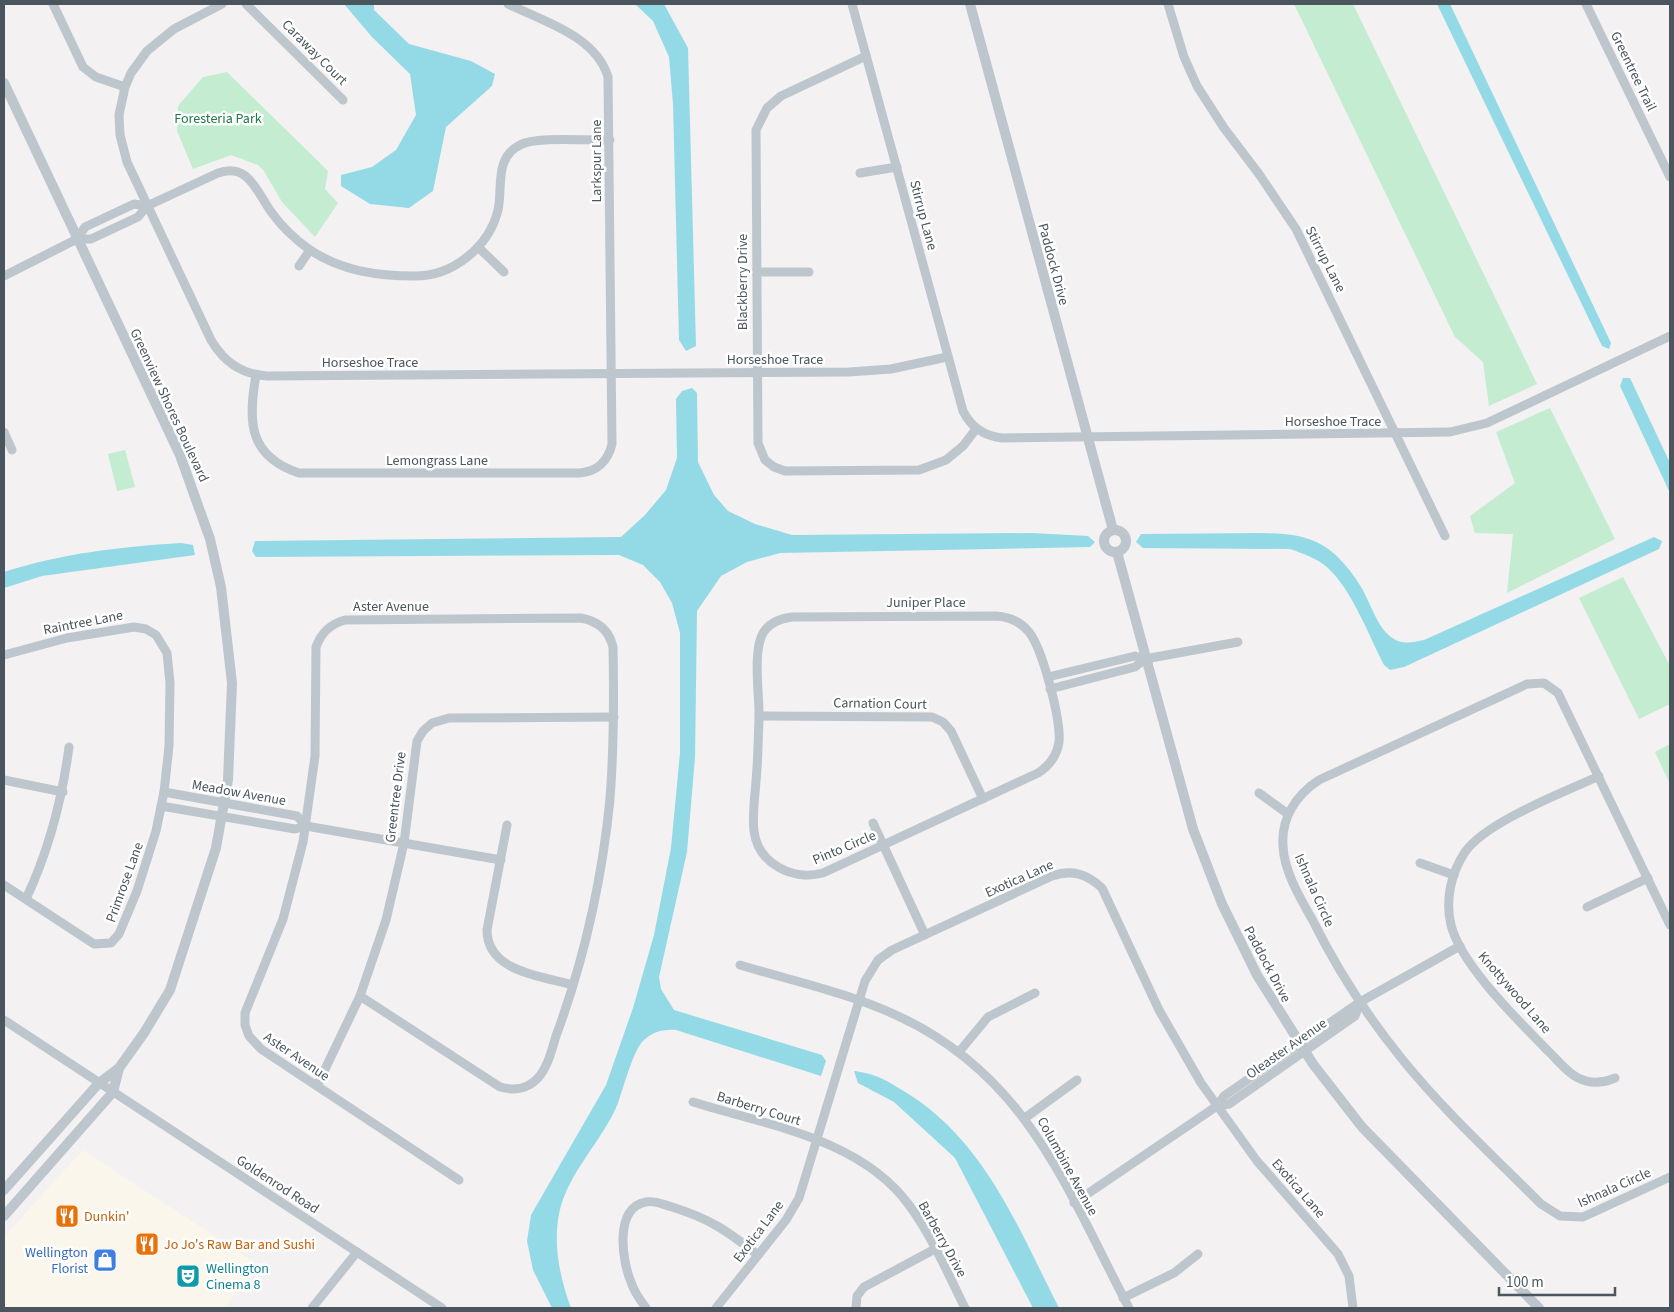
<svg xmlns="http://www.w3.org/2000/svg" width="1674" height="1312" viewBox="0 0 1674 1312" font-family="'Source Sans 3',sans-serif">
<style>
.commercial{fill:#fbf6ec}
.green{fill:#c3ecd1}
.water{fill:#93dae6}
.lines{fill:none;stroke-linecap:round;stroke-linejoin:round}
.minor{stroke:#bdc6cc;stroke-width:9}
.tertiary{stroke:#bdc6cc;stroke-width:10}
.labels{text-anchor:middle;stroke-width:5;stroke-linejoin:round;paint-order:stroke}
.street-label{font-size:14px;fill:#4a555d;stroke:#fff}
.park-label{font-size:14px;fill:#1e7a47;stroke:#fff}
.food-label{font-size:14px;fill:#c56008;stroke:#fff;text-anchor:start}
.shop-label{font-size:14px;fill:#366cbe;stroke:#fff;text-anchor:end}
.culture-label{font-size:14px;fill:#0d838f;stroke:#fff;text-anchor:start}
</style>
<rect width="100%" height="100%" fill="#f3f1f1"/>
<polygon class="commercial" points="83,1150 257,1264 225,1308 4,1308 4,1237"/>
<g class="green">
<polygon points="1294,4 1353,4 1537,384 1489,406 1483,362 1455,337"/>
<polygon points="227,72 328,171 325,189 338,203 315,237 282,202 264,171 258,165 231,155 193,169 177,131 178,106 203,77"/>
<polygon points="1550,408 1615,539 1507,593 1513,534 1475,533 1470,516 1515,483 1496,432"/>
<polygon points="125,450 135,487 117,491 108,454"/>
<polygon points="1623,577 1670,666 1670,704 1639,719 1579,598"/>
<polygon points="1670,744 1670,784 1655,752"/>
</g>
<g class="water">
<polygon points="344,4 374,4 374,10 409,44 471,61 495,74 492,86 446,127 433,191 409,208 370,204 341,186 341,175 372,167 396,150 416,115 410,74 372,37"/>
<polygon points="635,4 664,4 688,48 696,346 686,351 679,340 673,104 669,57 653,21"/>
<polygon points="1437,4 1450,4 1611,343 1609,349 1602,346"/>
<polygon points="1623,378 1630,378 1670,463 1670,493 1620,386"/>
<path d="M 692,388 L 697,393 L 698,462 L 714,495 L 728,511 L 755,524 L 792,535 L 1032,533 L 1088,536 L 1095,542 L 1090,547 L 780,553 L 747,562 L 721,576 L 697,611 L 695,757 L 687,852 L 659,977 L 661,989 L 674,1010 L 822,1055 L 826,1061 L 821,1076 L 676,1030 C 662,1029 652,1032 642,1042 C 633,1052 623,1089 618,1103 C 604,1139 567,1173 559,1214 C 553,1246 560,1278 571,1308 L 552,1308 L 533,1270 L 527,1241 L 531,1215 L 606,1085 L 633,1008 L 654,935 L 671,848 L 680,753 L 680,633 L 672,603 L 660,582 L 643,565 L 619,555 L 256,557 L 252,551 L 255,541 L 621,537 L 645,515 L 666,490 L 677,458 L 676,399 L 682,391 Z"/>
<path d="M 1262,533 C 1284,534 1303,534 1322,545 C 1337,553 1353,573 1361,587 C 1371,603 1377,629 1394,639 C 1403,645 1414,642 1424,640 L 1654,537 L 1662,541 L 1659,549 L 1404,667 L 1390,670 L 1384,665 C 1369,636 1352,590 1328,568 C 1317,558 1304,554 1290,549 L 1143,548 L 1136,542 L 1141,534 Z"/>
<path d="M 181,543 L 193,545 L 195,555 L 42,576 L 4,588 L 4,572 C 64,553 119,547 181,543 Z"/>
<path d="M 854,1071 C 876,1074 884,1079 902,1090 C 984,1138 1018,1228 1059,1308 L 1033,1308 L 955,1158 L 894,1102 L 858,1083 Z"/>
</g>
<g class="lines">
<g class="minor">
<polyline points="53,4 83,67 96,77 125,87"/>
<path d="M 222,4 L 174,29 L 147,51 L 131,73 L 125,87 L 119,115 L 120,135 L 127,162 L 211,340 C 224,362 241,374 267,376 L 849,372 L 891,369 L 947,357"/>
<polyline points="246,4 343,100"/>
<path d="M 852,4 L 963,411 C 971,427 984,436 1002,438 L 1450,432 L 1487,423 L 1670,336"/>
<polyline points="1168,4 1184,57 1197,86 1224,128 1259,174 1296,229 1445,536"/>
<polyline points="1586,4 1670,177"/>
<polyline points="866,56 781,96 767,108 756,130 758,443 765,460 774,467 785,471 919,470 946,460 963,446 976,429"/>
<polyline points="860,173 897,167"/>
<polyline points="77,239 85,227 134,204 147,206"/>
<polyline points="478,247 504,272"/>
<polyline points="299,266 310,250"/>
<polyline points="756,272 809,272"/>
<path d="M 4,276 L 77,239 L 91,239 L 138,217 L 147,206 L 218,173 C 249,162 257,193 272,213 C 282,227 296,240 310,250 C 342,271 377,276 415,276 C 453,276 489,247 498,210 C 503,187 494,158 520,145 C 536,136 589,141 610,140"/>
<path d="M 256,375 C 248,421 248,456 299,473 L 579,473 C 597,472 608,461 612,444 L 608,77 C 596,36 543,21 508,4"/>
<polyline points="4,432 12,450"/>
<path d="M 996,616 C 1009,617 1021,622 1029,632 C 1043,650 1061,720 1059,742 C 1057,755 1049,766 1038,773 L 823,873 C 793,881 758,864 754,831 C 752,815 755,797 756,781 C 758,761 758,741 759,720 C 760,697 752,653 763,633 C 769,623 781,618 792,617 Z"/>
<polyline points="4,655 67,638 134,627 146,629 156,635 167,653 170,683 169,746 164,792 156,831 137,891 119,934 111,943 94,944 4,885"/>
<polyline points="1048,677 1135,656 1145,659 1238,642"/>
<polyline points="1050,689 1135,667 1145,659"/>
<polyline points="759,716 932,717 943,722 951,731 983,799"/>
<path d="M 1599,776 C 1563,793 1487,821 1465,852 C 1451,873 1445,900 1451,925 C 1461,965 1518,1020 1547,1050 C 1557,1059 1566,1072 1578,1078 C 1590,1084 1603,1083 1615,1078"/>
<polyline points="4,780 63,792"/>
<polyline points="1259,793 1288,814"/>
<polyline points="161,806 295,829 306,826 297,816 164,792"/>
<polyline points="873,823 925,935"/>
<path d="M 507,825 L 487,930 C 487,972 542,976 573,985"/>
<polyline points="306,826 501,860"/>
<polyline points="1420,863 1454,875"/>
<path d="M 26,899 C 49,850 62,800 69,747"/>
<polyline points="1587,907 1648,878"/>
<path d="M 1670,925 L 1558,693 L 1544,683 L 1527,684 L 1319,780 C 1296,795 1281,818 1283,846 C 1284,871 1300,898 1312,919 C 1337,969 1367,1016 1402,1059 C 1444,1111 1494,1157 1541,1204 L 1560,1216 L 1583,1217 L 1670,1177"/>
<path d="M 740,965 C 793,981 849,993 898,1016 C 1028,1076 1067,1190 1129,1308"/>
<path d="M 360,996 L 500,1087 C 514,1091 528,1089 538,1078 C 548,1067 552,1049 556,1036 C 584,960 602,880 610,799 C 614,748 614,698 613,647 C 609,630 598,621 581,618 L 345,620 C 330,624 321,633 316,647 L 315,756 L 303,842 L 283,919 L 245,1013 L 245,1025 L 249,1036 L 261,1049 L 459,1180"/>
<polyline points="4,1020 442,1308"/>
<polyline points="959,1052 988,1017 1035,993"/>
<polyline points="317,1086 360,996 386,920 404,843 417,741 423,731 432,723 449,718 614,717"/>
<path d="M 693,1102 C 767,1125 861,1139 909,1205 C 932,1236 948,1274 965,1308"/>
<polyline points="1217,1106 1229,1104 1355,1016 1360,1002"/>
<polyline points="1025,1118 1077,1080"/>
<polyline points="1074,1203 1217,1106 1224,1096 1360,1002 1460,946"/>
<polyline points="1123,1298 1174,1273 1198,1254"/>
<polyline points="312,1308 357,1252"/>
<path d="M 646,1308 C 640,1300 634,1292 631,1282 C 622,1261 614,1207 646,1202 C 655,1200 664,1205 672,1207 C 711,1219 727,1231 758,1255"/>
<path d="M 716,1308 L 786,1220 L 799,1198 L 865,981 L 878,960 L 892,950 L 1052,876 C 1072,869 1087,874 1102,888 L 1159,1010 L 1201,1083 L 1257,1161 L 1338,1254 L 1349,1276 L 1353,1308"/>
<polyline points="856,1308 857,1296 864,1287 935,1249"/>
</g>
<g class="tertiary">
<polyline points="970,4 1113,530"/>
<polyline points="4,83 180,455 210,539 221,587 232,683 228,780 216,848 170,990 144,1033 119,1068 99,1083 4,1190"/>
<circle cx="1115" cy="541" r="11"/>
<polyline points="1117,552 1193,829 1222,904 1257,975 1313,1064 1362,1127 1539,1308"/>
<polyline points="4,1216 113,1092 119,1068"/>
</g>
</g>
<defs>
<g id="restaurant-square" transform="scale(1.25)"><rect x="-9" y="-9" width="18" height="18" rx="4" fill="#e8710a" stroke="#fff"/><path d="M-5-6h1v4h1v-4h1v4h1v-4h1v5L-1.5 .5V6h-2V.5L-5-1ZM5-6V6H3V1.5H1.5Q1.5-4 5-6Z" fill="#fff"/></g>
<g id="shop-square" transform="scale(1.25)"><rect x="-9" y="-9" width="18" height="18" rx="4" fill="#3f7fe0" stroke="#fff"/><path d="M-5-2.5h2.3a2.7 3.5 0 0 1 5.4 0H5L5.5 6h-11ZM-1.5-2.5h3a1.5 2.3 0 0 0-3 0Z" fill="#fff"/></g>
<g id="theatre-square" transform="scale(1.25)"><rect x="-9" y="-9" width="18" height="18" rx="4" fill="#0f9aa8" stroke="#fff"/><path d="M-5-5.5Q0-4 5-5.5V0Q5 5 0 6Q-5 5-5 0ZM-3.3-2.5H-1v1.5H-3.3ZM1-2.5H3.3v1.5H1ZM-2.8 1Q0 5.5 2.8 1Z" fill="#fff"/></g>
</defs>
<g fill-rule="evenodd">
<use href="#restaurant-square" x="67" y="1216"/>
<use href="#restaurant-square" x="147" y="1244"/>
<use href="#shop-square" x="105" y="1260"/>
<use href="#theatre-square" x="188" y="1276"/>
</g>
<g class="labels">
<g class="street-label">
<text transform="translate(315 52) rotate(45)" y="5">Caraway Court</text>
<text transform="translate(1634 71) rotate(64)" y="5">Greentree Trail</text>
<text transform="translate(596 161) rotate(-90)" y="5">Larkspur Lane</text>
<text transform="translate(924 215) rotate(75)" y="5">Stirrup Lane</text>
<text transform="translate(1326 259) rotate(63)" y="5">Stirrup Lane</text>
<text transform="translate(1054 264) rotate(75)" y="5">Paddock Drive</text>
<text transform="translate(742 282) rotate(-90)" y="5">Blackberry Drive</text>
<text x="775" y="364">Horseshoe Trace</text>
<text x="370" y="367">Horseshoe Trace</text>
<text transform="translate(170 405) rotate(65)" y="5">Greenview Shores Boulevard</text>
<text x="1333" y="426">Horseshoe Trace</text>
<text x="437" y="465">Lemongrass Lane</text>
<text x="926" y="607">Juniper Place</text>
<text x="391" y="611">Aster Avenue</text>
<text transform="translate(83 622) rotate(-11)" y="5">Raintree Lane</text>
<text transform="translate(880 703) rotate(1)" y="5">Carnation Court</text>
<text transform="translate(239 792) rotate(10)" y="5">Meadow Avenue</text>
<text transform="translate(395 797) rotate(-83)" y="5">Greentree Drive</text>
<text transform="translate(844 847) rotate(-23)" y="5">Pinto Circle</text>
<text transform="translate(1019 878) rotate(-24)" y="5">Exotica Lane</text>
<text transform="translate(124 882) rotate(-70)" y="5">Primrose Lane</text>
<text transform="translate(1315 890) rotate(66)" y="5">Ishnala Circle</text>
<text transform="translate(1268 964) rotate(62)" y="5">Paddock Drive</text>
<text transform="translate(1515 992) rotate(49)" y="5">Knottywood Lane</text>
<text transform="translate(1286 1048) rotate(-35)" y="5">Oleaster Avenue</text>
<text transform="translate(297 1056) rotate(34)" y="5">Aster Avenue</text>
<text transform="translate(759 1108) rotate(17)" y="5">Barberry Court</text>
<text transform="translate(1068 1166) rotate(61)" y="5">Columbine Avenue</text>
<text transform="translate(278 1184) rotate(33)" y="5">Goldenrod Road</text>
<text transform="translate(1614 1187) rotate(-24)" y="5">Ishnala Circle</text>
<text transform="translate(1299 1188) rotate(49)" y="5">Exotica Lane</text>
<text transform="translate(758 1231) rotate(-53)" y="5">Exotica Lane</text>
<text transform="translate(943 1239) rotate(61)" y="5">Barberry Drive</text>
</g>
<g class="park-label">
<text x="218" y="123">Foresteria Park</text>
</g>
<g class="food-label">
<text x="84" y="1221">Dunkin'</text>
<text x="164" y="1249">Jo Jo's Raw Bar and Sushi</text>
</g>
<g class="shop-label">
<text x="88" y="1257">Wellington<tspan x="88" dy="16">Florist</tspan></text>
</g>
<g class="culture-label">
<text x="206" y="1273">Wellington<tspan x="206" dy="16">Cinema 8</tspan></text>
</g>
</g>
<rect width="1674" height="1312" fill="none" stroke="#4a555d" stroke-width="10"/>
<path d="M1499 1287v8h116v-8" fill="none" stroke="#4a555d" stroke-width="2.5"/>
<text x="1506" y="1287" font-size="15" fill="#4a555d" stroke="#ffffff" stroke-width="4" paint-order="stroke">100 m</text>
</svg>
